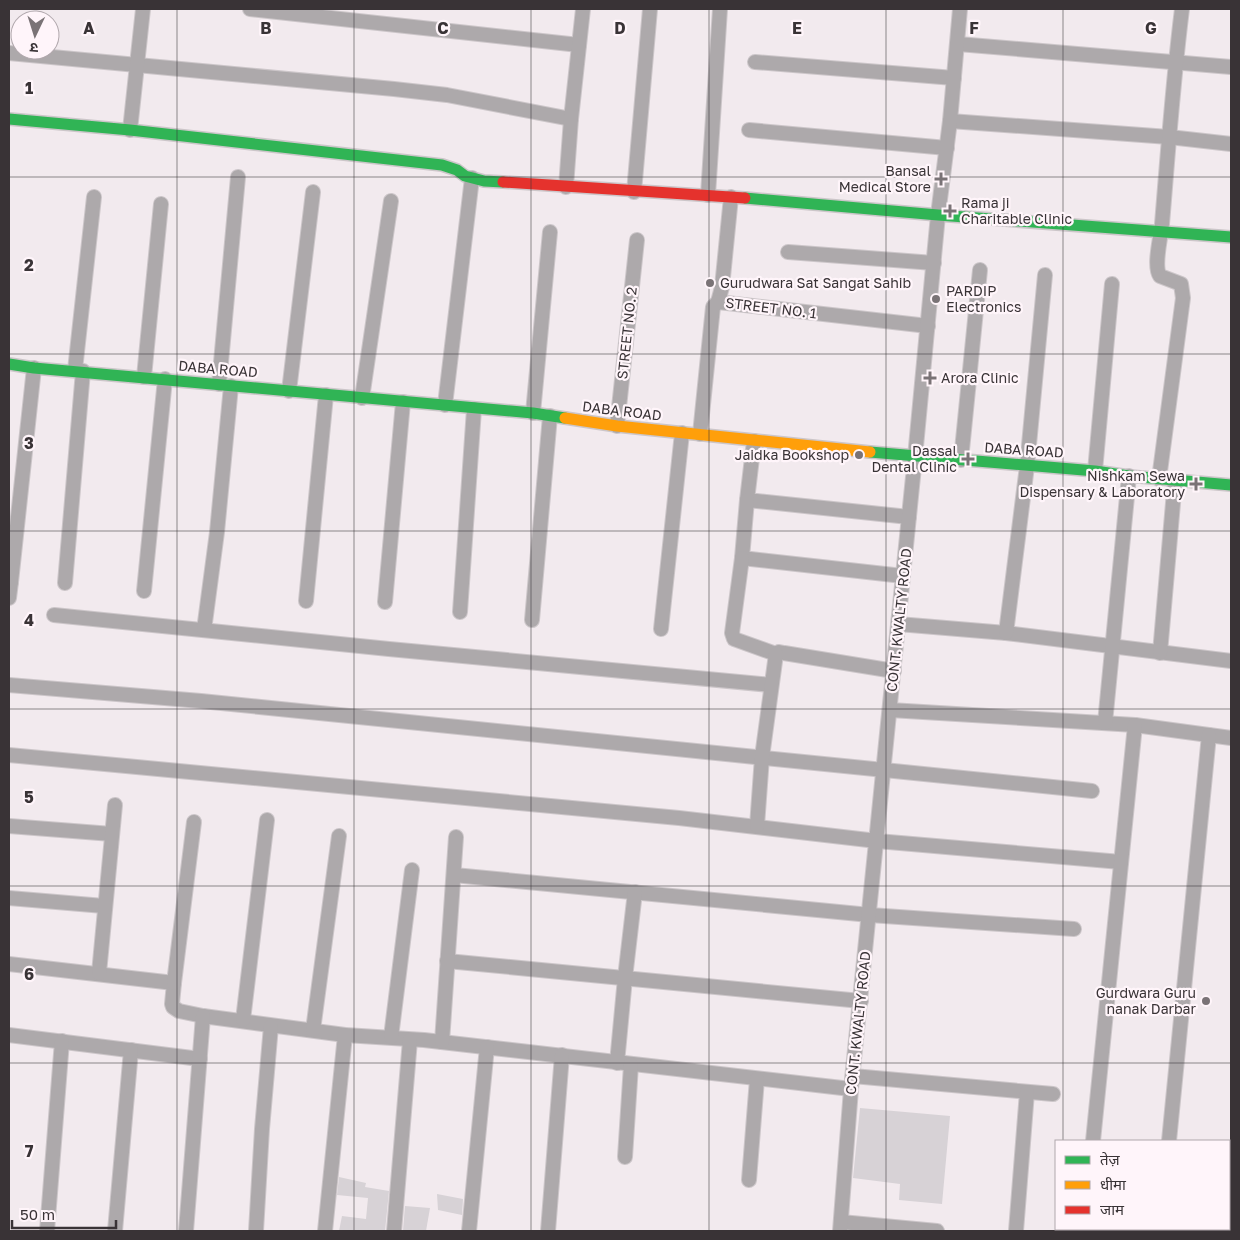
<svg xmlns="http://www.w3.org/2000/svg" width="1240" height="1240" viewBox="0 0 1240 1240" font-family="'Golos Text','Noto Sans Devanagari',sans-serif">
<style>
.building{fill:#d7d2d6}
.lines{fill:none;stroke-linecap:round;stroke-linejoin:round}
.street-casing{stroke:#ccc6c9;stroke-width:16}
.fast-casing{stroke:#ccc6c9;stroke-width:14}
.slow-casing{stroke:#ccc6c9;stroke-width:14}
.jam-casing{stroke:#ccc6c9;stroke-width:14}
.street{stroke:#ada9ab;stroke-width:14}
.fast{stroke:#30b455;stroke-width:11}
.slow{stroke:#ff9f0a;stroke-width:11}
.jam{stroke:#e5322d;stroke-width:11}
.grid{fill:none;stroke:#393336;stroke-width:1;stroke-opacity:0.55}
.poi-dot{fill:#7a7376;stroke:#fff5fa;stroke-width:2}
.labels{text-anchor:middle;stroke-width:4.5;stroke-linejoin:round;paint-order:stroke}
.poi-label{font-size:14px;fill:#393336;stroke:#fff5fa;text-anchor:end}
.street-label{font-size:14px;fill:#393336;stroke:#fff5fa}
.grid-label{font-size:16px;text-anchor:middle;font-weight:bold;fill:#393336;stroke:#fff5fa;stroke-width:4.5;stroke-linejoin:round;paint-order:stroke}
</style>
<rect width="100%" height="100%" fill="#f2eaee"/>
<g class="building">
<polygon points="860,1108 950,1116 942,1204 899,1200 900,1184 853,1178"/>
<polygon points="339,1177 366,1183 365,1187 389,1191 385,1231 339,1231 342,1216 366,1219 368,1198 337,1195"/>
<polygon points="437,1194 463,1199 462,1215 438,1210"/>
<polygon points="405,1206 430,1208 426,1231 403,1231"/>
</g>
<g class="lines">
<g class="street-casing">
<g id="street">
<polyline points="250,9 579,45"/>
<polyline points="958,44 1231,67"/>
<polyline points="9,53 394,89 447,95 571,119"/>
<polyline points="755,62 954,78"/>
<polyline points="950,121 1169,137 1231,144"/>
<polyline points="130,130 143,9"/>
<polyline points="749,130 947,148"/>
<polyline points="566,187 571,119 583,9"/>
<polyline points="634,192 650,9"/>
<polyline points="708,195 720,9"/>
<polyline points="788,252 934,263"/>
<polyline points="718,302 722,287 731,197"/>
<polyline points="75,370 94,197"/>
<polyline points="144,377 161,204"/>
<polyline points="219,384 238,177"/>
<polyline points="289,391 313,192"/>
<polyline points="362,398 391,201"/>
<polyline points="445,405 472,178"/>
<polyline points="533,413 550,232"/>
<polyline points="617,426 637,240"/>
<polyline points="700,434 713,307 718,302 928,326"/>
<polyline points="754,441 747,500 909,517"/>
<polyline points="961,460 980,270"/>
<polyline points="1095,471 1112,284"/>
<path d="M 1159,479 L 1183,298 L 1181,284 L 1160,276 C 1153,266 1161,237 1162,224 C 1168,152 1173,80 1182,9"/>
<polyline points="747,500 742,558 903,576"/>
<polyline points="742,558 732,633 734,639 776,654 779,652 784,653 894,671"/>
<polyline points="9,582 11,582 9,598"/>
<polyline points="11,582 34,368"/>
<polyline points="65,583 83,371"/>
<polyline points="144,591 165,379"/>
<polyline points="306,601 326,395"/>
<polyline points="385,602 403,402"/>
<polyline points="460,612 474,409"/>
<polyline points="54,615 389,649 771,685"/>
<polyline points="532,620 550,416"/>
<polyline points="898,624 1006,633 1231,661"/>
<polyline points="661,629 682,433"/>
<polyline points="204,630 217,532 231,386"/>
<polyline points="1006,633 1027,466 1045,275"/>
<polyline points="1160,653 1175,480"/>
<polyline points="9,685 201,701 1092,791"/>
<polyline points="890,710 1135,725 1231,738"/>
<polyline points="1105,723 1129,476"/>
<polyline points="9,755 679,818 877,841 1121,862"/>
<polyline points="9,826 112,834"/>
<polyline points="757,826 762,757 776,654"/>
<polyline points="454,875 870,915 1074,929"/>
<polyline points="9,898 104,906"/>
<polyline points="447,961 861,1001"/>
<polyline points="9,964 174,983 172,1004 173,1007 179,1011 203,1016 345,1035 424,1040 851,1089"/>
<polyline points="99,973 115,805"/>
<polyline points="174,983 194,822"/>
<polyline points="243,1020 267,820"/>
<polyline points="313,1030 339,836"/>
<polyline points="9,1035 200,1059"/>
<polyline points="391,1037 412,870"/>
<polyline points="442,1042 456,837"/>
<polyline points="617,1063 625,978 635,892"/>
<polyline points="853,1076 1053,1094"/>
<polyline points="1093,1141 1135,725"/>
<polyline points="1169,1141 1209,735"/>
<polyline points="625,1157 631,1065"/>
<polyline points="749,1180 757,1079"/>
<polyline points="841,1222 937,1231"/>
<polyline points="47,1231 62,1041"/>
<polyline points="115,1231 131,1050"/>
<polyline points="186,1231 203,1016"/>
<polyline points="256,1231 262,1129 271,1026"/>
<polyline points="325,1231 345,1035"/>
<polyline points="394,1231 410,1040"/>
<polyline points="469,1231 487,1047"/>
<polyline points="548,1231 562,1055"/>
<polyline points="840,1231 851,1089 915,457 938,215 950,121 960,9"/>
<polyline points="1016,1231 1027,1092"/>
<polyline points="1085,1231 1085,1229"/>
<polyline points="1161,1231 1161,1229"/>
</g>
</g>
<g class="fast-casing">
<g id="fast">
<polyline points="9,119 130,130 442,165 457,170 465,176 484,181 503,182"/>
<polyline points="745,198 938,215 1231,237"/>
<polyline points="9,364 34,368 533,413 565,418"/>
<polyline points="870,452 1095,471 1129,476 1231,485"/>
</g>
</g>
<g class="slow-casing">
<polyline id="slow" points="565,418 617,426 870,452"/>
</g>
<g class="jam-casing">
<polyline id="jam" points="503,182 745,198"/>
</g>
<use href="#street" class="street"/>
<use href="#fast" class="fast"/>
<use href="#slow" class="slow"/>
<use href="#jam" class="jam"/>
</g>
<path class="grid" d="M 177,9 L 177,1231M 354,9 L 354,1231M 531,9 L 531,1231M 709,9 L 709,1231M 886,9 L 886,1231M 1063,9 L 1063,1141M 9,177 L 1231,177M 9,354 L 1231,354M 9,531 L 1231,531M 9,709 L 1231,709M 9,886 L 1231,886M 9,1063 L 1231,1063M 1063,1229 L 1063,1231"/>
<g class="poi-dot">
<path d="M938.5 171.5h5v5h5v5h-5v5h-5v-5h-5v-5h5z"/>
<path d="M947.5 203.5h5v5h5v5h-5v5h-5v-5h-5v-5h5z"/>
<circle cx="710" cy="283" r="5"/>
<circle cx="936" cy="299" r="5"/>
<path d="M927.5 370.5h5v5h5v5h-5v5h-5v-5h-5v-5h5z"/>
<circle cx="859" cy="455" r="5"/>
<path d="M965.5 451.5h5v5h5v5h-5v5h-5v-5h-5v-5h5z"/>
<path d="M1193.5 476.5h5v5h5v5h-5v5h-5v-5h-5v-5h5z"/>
<circle cx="1206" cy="1001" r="5"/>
</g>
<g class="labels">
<g class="poi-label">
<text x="931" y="176">Bansal<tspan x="931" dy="16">Medical Store</tspan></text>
<text x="961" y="208" text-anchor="start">Rama ji<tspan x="961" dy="16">Charitable Clinic</tspan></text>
<text x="720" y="288" text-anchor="start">Gurudwara Sat Sangat Sahib</text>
<text x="946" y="296" text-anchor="start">PARDIP<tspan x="946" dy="16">Electronics</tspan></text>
<text x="941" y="383" text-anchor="start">Arora Clinic</text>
<text x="957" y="456">Dassal<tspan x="957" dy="16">Dental Clinic</tspan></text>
<text x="849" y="460">Jaidka Bookshop</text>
<text x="1185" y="481">Nishkam Sewa<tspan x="1185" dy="16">Dispensary &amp; Laboratory</tspan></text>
<text x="1196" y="998">Gurdwara Guru<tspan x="1196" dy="16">nanak Darbar</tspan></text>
</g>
<g class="street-label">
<text transform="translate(771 308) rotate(7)" y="5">STREET NO. 1</text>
<text transform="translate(627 333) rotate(-84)" y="5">STREET NO. 2</text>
<text transform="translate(218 369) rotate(5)" y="5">DABA ROAD</text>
<text transform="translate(622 411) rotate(7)" y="5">DABA ROAD</text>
<text transform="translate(1024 450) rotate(4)" y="5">DABA ROAD</text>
<text transform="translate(899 620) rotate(-84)" y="5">CONT. KWALTY ROAD</text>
<text transform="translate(858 1023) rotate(-84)" y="5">CONT. KWALTY ROAD</text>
</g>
</g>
<g class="grid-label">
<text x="89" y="34">A</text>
<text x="266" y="34">B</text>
<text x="443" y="34">C</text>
<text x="620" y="34">D</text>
<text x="797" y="34">E</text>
<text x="974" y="34">F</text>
<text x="1151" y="34">G</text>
<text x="29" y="94">1</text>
<text x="29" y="271">2</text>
<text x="29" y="449">3</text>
<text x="29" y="626">4</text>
<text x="29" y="803">5</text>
<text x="29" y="980">6</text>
<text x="29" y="1157">7</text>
</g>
<rect width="1240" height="1240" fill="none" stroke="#393336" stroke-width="20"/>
<rect x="1055" y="1140" width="175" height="90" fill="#fff5fa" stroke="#b0a7ac"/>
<rect x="1065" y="1156" width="25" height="8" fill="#30b455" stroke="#b0a7ac"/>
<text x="1100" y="1165" font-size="15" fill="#393336">तेज़</text>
<rect x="1065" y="1181" width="25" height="8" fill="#ff9f0a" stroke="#b0a7ac"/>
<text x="1100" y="1190" font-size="15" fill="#393336">धीमा</text>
<rect x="1065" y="1206" width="25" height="8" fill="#e5322d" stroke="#b0a7ac"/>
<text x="1100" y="1215" font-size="15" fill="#393336">जाम</text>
<g transform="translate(35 35) rotate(184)"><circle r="24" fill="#fff5fa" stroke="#b0a7ac"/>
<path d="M0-4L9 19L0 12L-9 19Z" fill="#7a7376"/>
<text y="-8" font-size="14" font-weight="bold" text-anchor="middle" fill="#393336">उ</text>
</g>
<path d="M12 1220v8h104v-8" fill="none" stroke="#393336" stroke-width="2.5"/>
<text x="20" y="1220" font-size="15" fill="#393336" stroke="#fff5fa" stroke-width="4" paint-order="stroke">50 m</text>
</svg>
